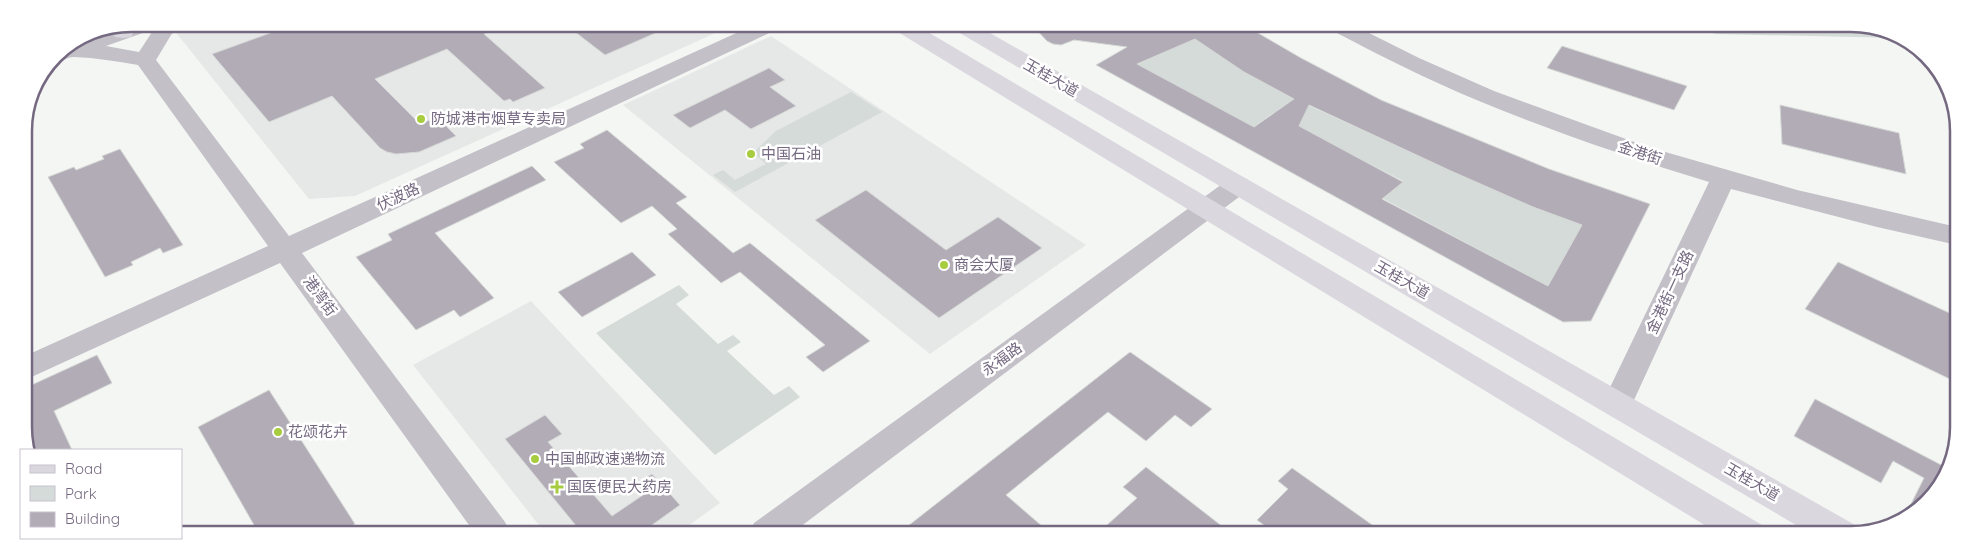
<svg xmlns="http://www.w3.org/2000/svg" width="1983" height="559" viewBox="0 0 1983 559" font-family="Quicksand,'Noto Sans SC',sans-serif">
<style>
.built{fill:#e6e7e7}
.green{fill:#d4dbd8}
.building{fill:#b1acb6;stroke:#d6d8d6;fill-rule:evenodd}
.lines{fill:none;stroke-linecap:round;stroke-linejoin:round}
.minor{fill:#c3c0c7;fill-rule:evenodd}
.major{fill:#dad7de;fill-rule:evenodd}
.poi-dot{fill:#a7cc3e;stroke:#fff;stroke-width:2}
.labels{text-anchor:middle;stroke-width:5;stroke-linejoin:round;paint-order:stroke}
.street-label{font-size:15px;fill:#756981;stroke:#fff}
.poi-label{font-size:15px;fill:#756981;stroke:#fff;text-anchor:start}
.rim{fill:none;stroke:#756981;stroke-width:2.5}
</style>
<rect width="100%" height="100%" fill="#f4f6f4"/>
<g class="built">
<polygon points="191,24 733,25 355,196 309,199 174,30"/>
<polygon points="771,36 1086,245 930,354 623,105"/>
<polygon points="531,301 720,503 678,533 547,533 542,529 413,365"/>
</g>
<g class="green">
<polygon points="1689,27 1879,27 1898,38 1716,34"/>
<polygon points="1195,39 1244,72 1288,96 1451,171 1533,207 1582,225 1548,286 1363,188 1403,181 1273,113 1234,141 1227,113 1137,64"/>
<polygon points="851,92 882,112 735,192 713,175 723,170 735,180 766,164 753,153 776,131"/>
<polygon points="679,285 689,295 676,304 718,344 733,335 741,342 727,351 774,395 789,386 800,397 715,455 596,333"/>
</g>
<g class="building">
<polygon points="295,24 507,25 484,34 545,88 513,102 510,99 504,101 447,49 375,79 420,124 437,117 456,136 419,152 396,154 387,152 380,148 332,96 269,122 212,54"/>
<polygon points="566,25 674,25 605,55"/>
<path d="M 1033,26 L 1246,26 L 1301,58 L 1381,100 L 1549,169 L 1650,204 L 1591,321 L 1563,322 L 1096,65 L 1127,47 L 1074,40 L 1061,45 L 1053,44 L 1047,41 ZM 1195,39 L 1244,72 L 1294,99 L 1254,127 L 1137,64 ZM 1309,105 L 1451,171 L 1533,207 L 1582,225 L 1548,286 L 1382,199 L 1403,182 L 1299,126 Z"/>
<polygon points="1562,46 1621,65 1687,86 1674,110 1547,68"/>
<polygon points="769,68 785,80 770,87 796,106 751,129 725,110 690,128 673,115"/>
<polygon points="1780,105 1899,133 1906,174 1782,144"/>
<polygon points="607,130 687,197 676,203 733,253 750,243 870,341 823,372 806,357 825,345 740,272 721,283 668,234 677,229 652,206 621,223 554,162 584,148 580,144"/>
<polygon points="120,149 183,245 163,253 160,248 131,262 133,265 105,277 48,177 74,167 76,170 104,159 102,156"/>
<polygon points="532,166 546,180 435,233 494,298 460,317 454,310 416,330 356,257 392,240 388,234"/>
<polygon points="866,190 946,250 998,217 1042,248 939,318 815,220"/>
<polygon points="632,252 656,275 582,317 558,292"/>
<polygon points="1838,262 1956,316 1956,382 1805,309"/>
<polygon points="1130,352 1212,409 1191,427 1175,415 1146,441 1108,412 1006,495 1050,533 899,533"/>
<polygon points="97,355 112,383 54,411 72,450 27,450 25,388"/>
<polygon points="269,390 355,524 341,532 258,532 198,427"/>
<polygon points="1815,399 1947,468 1919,511 1910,506 1924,478 1893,461 1881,483 1794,436"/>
<polygon points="545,415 562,434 548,442 612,516 643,495 635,485 652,474 680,505 641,533 582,533 505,439"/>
<polygon points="1146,467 1232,534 1182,534 1174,527 1167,534 1097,534 1137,498 1123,487"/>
<polygon points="1292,468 1385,534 1276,534 1257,520 1288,489 1278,481"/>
</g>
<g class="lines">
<g class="minor">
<path d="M 131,24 L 157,24 L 156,26 L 159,24 L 182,24 L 171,35 L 156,60 L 289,236 L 754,25 L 782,25 L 778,29 L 302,253 L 505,522 L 510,532 L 474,532 L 280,263 L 25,380 L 25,356 L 268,246 L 138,65 C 116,61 96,58 74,57 C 66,57 59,64 51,62 C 67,39 105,29 131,24 ZM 154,29 L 139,52 L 106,46 Z"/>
<path d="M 1328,26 L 1355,26 L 1419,58 L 1494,91 L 1648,147 L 1797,190 L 1957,227 L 1957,245 L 1877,227 L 1731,189 L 1628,413 L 1617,416 L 1606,413 L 1602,404 L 1709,182 C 1631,158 1554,132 1479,101 C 1428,80 1379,55 1331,30 Z"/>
<polygon points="1238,177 1247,179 1251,185 1247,191 792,533 749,533 754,523 1229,179"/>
</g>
<g class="major">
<polygon points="128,24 134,32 131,37 123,38 115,37 110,28"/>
<polygon points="890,25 916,25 1762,525 1767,535 1721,535 893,29"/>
<polygon points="950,25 976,25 1855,525 1860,535 1813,535 953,29"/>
</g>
</g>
<g class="poi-dot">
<circle cx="421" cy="119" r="5"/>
<circle cx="751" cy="154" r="5"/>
<circle cx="944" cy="265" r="5"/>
<circle cx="278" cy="432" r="5"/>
<circle cx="535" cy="459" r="5"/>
<path d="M554.5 479.5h5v5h5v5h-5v5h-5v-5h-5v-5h5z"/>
</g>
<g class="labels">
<g class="street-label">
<text transform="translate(1051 78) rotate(30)" y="5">玉桂大道</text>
<text transform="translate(1640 153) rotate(18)" y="5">金港街</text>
<text transform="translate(398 197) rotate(-25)" y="5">伏波路</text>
<text transform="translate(1402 280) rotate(30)" y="5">玉桂大道</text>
<text transform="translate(1670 292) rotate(-65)" y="5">金港街一支路</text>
<text transform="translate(320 296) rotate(54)" y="5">港湾街</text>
<text transform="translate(1002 359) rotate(-36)" y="5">永福路</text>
<text transform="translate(1752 482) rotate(30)" y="5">玉桂大道</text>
</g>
<g class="poi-label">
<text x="431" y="124">防城港市烟草专卖局</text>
<text x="761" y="159">中国石油</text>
<text x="954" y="270">商会大厦</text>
<text x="288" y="437">花颂花卉</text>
<text x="545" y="464">中国邮政速递物流</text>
<text x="567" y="492">国医便民大药房</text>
</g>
</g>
<path d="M0 0H1983V559H0ZM131 32H1851A99 99 0 0 1 1950 131V427A99 99 0 0 1 1851 526H131A99 99 0 0 1 32 427V131A99 99 0 0 1 131 32Z" fill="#fff" fill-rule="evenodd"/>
<path class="rim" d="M131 32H1851A99 99 0 0 1 1950 131V427A99 99 0 0 1 1851 526H131A99 99 0 0 1 32 427V131A99 99 0 0 1 131 32Z"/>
<rect x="20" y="449" width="162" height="90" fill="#ffffff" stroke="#c8c3cd"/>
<rect x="30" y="465" width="25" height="8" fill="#dad7de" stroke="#c8c3cd"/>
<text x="65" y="474" font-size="15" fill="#756981">Road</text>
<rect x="30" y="486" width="25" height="15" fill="#d4dbd8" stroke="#c8c3cd"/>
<text x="65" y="499" font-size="15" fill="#756981">Park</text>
<rect x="30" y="512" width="25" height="15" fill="#b1acb6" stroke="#c8c3cd"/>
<text x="65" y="524" font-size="15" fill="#756981">Building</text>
</svg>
